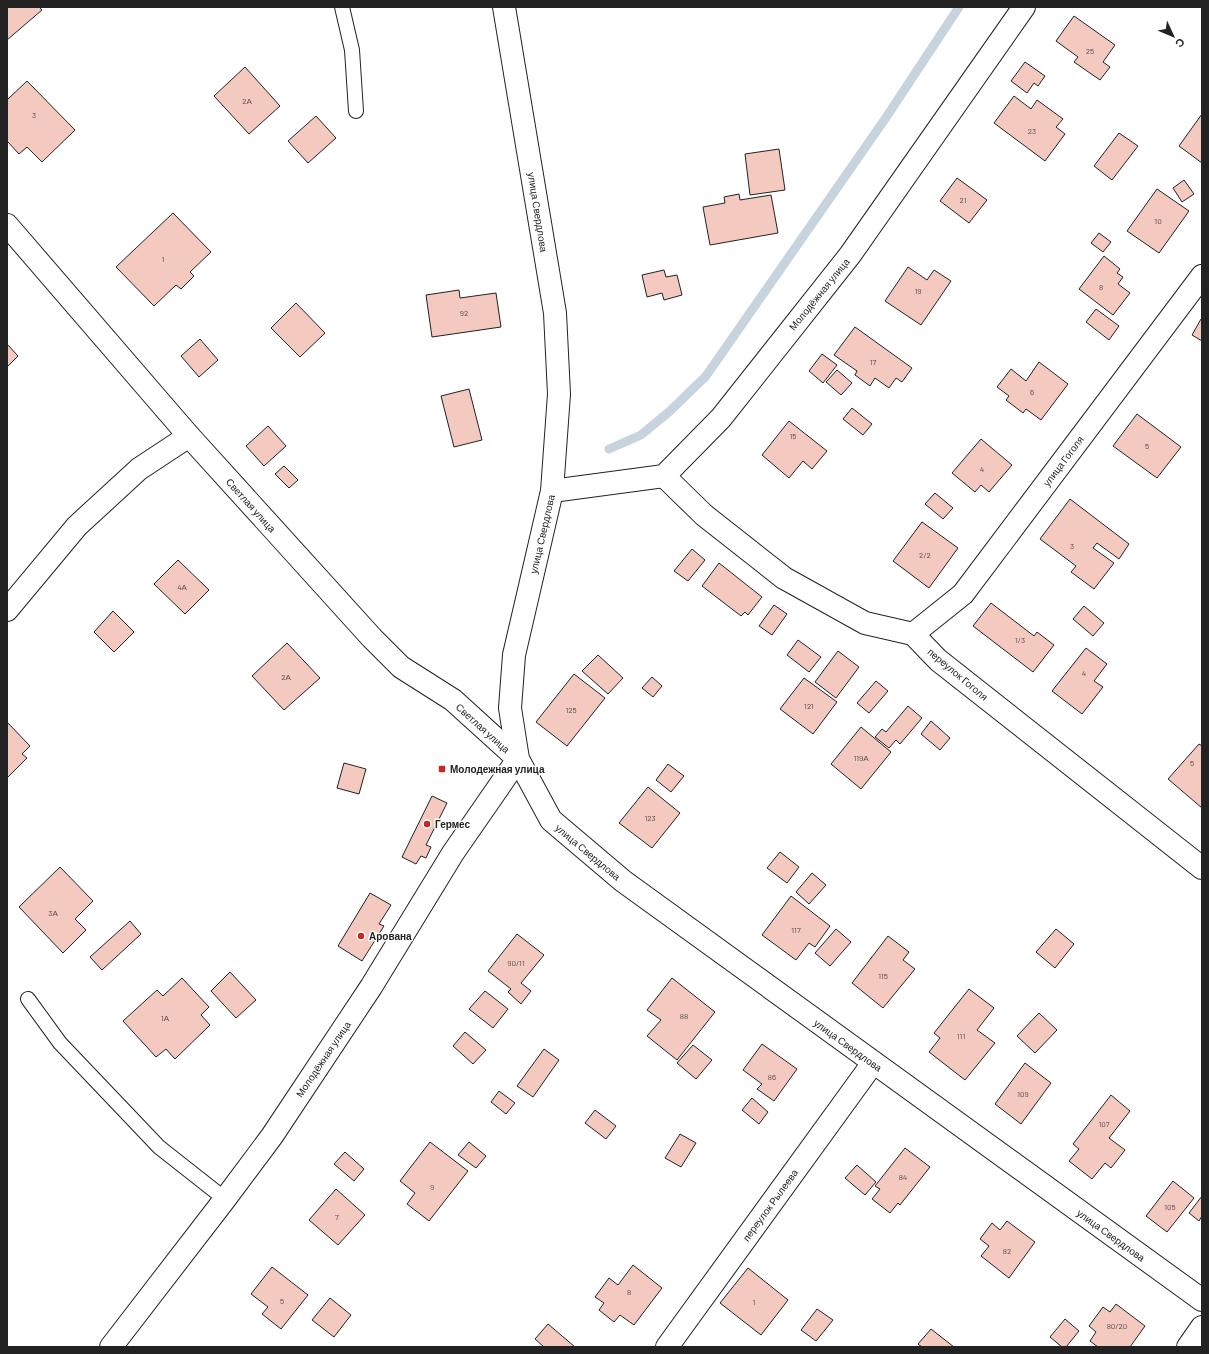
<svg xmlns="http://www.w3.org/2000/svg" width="1209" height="1354" viewBox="0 0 1209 1354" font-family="Barlow,sans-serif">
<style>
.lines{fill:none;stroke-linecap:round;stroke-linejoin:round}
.stream{stroke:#c7d3dd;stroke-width:9}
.building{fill:#f3c9c0;stroke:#222}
.service-casing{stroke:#222;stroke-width:16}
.minor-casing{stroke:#222;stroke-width:24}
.tertiary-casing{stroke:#222;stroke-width:24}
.service{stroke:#fff;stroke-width:14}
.minor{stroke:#fff;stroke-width:22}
.tertiary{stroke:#fff;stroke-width:22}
.poi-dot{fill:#c62828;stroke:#fff;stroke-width:1.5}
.labels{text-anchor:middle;stroke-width:3;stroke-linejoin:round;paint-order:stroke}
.number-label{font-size:8px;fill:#564c4a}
.street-label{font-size:10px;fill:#222;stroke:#fff}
.poi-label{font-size:10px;font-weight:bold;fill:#222;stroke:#fff;text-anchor:start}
</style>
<rect width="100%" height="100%" fill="#fff"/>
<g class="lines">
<polyline class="stream" points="609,449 641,435 670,411 706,376 885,119 959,7"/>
</g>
<g class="building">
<polygon points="7,7 39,7 42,10 7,40"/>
<polygon points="1074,16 1115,45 1103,62 1110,67 1100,80 1074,62 1078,57 1056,41"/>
<polygon points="1025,62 1045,76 1038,86 1034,83 1027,93 1011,81"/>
<polygon points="245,67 280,106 249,134 214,96"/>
<polygon points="27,81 75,130 42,162 27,147 19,154 7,141 7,100"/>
<polygon points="1014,96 1031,109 1037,100 1063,119 1056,127 1065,134 1045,161 994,123"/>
<polygon points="1202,114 1202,163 1179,146"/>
<polygon points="316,116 336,138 308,163 288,141"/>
<polygon points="1119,133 1138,146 1112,180 1094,166"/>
<polygon points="779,149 785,190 750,195 745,154"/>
<polygon points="957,178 987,200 969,223 940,201"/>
<polygon points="1184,180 1194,194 1182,202 1173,188"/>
<polygon points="1157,189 1189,211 1159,253 1127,231"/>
<polygon points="739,194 740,200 771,195 778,233 710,245 703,207 725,203 724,197"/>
<polygon points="173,213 211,252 190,272 194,276 181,289 176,285 154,306 116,267"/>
<polygon points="1099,233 1111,242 1103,252 1091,243"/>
<polygon points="1104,256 1120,269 1117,273 1123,277 1118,284 1130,293 1113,315 1079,289"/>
<polygon points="908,267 927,280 934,270 951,281 921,325 885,301"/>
<polygon points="664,270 666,277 677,275 682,295 664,300 662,293 647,297 642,275"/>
<polygon points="459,290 460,298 496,293 501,327 432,337 426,295"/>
<polygon points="296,303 325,333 300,357 271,328"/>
<polygon points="1096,309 1119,326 1109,340 1086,322"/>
<polygon points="1201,319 1202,320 1202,341 1192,335"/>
<polygon points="855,327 912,368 902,382 896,378 889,388 875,378 870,386 855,375 857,371 834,355"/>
<polygon points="200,339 218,360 199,377 181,356"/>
<polygon points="7,344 18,356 7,367"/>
<polygon points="822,354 837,365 823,383 809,371"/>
<polygon points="1039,362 1068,384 1041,420 1026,409 1023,413 1006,400 1009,396 997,387 1011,369 1026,381"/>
<polygon points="837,370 852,383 841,395 826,382"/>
<polygon points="469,389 482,440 454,447 441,396"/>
<polygon points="852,408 872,424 863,435 843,419"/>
<polygon points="1137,414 1181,447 1157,478 1113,446"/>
<polygon points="789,421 827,451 812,469 803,461 789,478 762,455"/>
<polygon points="268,426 286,446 264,466 246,446"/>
<polygon points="981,439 1012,465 989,492 981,485 975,492 952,473"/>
<polygon points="284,466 298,480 289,488 275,474"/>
<polygon points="935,493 953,508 943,519 925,504"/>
<polygon points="1070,499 1129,544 1119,559 1097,543 1093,548 1114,563 1094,589 1071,572 1076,566 1040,539"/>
<polygon points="922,522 958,548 929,588 893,561"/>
<polygon points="692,549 705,560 688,581 674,571"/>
<polygon points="178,560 209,590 185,614 154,584"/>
<polygon points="719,563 762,597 748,615 745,612 741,616 702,586"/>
<polygon points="991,603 1034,636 1037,632 1054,645 1033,672 973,626"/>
<polygon points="774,605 787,614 772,635 759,626"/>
<polygon points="1084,606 1104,623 1093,636 1073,619"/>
<polygon points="113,611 134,632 114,652 94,632"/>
<polygon points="798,640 821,657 809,672 787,655"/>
<polygon points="287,643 320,678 284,710 252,676"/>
<polygon points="1086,648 1107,664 1094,681 1103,687 1082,714 1052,691"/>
<polygon points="838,651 859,667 836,698 815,682"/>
<polygon points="598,655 623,678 608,694 582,671"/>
<polygon points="574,674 605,698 567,746 536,722"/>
<polygon points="652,677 662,686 653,697 642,688"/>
<polygon points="804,678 837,702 813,734 780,709"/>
<polygon points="876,681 888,691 869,713 857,703"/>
<polygon points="908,706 922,718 900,744 896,740 889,748 875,737 882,729 886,732"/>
<polygon points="931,721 950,738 940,750 921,734"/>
<polygon points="7,722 30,746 22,754 27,758 7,778"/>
<polygon points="861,727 891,752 861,789 831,764"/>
<polygon points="1199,744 1202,746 1202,808 1168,779"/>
<polygon points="344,763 366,769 359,794 337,788"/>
<polygon points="668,764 684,776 671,792 656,780"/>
<polygon points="648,787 680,813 652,848 619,823"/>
<polygon points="432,796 447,803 426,845 431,847 426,858 421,856 416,864 402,857"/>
<polygon points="780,852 799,867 787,883 767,868"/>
<polygon points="60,867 93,901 75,919 86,930 63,953 19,907"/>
<polygon points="812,873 826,885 809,904 796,892"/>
<polygon points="370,893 391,905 379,924 384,926 362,961 338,946"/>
<polygon points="791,896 830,926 815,947 809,943 796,960 762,935"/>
<polygon points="130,921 141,934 102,970 90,957"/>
<polygon points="836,929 851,942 830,966 815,953"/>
<polygon points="1056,929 1074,944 1055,968 1036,952"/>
<polygon points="517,934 544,955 521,983 531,991 521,1004 508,992 511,989 488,971"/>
<polygon points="888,936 909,952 903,960 915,969 883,1008 852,983"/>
<polygon points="230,972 256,1000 236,1018 211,991"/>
<polygon points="182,978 209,1007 201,1015 210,1025 175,1059 166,1049 156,1057 123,1021 157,990 163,996"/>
<polygon points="672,978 715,1012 677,1060 647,1036 661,1020 647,1010"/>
<polygon points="969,989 994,1008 977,1030 995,1043 965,1080 929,1052 940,1038 934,1033"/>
<polygon points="485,991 508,1009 493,1028 469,1009"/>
<polygon points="1039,1013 1057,1030 1035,1053 1017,1036"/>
<polygon points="465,1032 486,1050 473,1064 453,1046"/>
<polygon points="762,1044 797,1069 774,1101 757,1089 762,1084 743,1070"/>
<polygon points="693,1045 712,1060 696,1079 677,1063"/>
<polygon points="544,1049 559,1060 533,1097 517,1086"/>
<polygon points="1025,1063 1051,1083 1021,1124 995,1104"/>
<polygon points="499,1091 515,1103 506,1114 491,1102"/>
<polygon points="1111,1095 1130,1111 1109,1138 1125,1150 1111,1168 1105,1163 1092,1179 1069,1161 1079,1149 1073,1144"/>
<polygon points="752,1098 768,1112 759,1124 742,1110"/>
<polygon points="595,1110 616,1126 606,1139 585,1123"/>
<polygon points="680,1134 696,1143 681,1167 665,1158"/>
<polygon points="430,1142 468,1171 429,1221 407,1204 415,1193 400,1181"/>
<polygon points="469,1142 486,1156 476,1168 458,1155"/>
<polygon points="905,1148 930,1167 900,1205 898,1203 890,1213 872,1199 880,1189 875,1186"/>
<polygon points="345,1152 364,1169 354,1181 334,1164"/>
<polygon points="857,1165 876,1182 865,1195 845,1178"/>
<polygon points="1173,1181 1194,1198 1167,1232 1146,1216"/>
<polygon points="336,1189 365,1215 338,1245 309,1220"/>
<polygon points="1202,1196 1202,1216 1199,1221 1189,1213"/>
<polygon points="1007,1221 1035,1242 1009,1278 981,1256 989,1246 980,1239 992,1223 1000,1230"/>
<polygon points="633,1265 662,1288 634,1325 620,1315 614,1322 599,1310 604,1303 595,1297 609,1278 618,1285"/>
<polygon points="272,1267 308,1295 281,1329 262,1314 268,1307 251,1294"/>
<polygon points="748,1268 788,1300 761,1335 720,1303"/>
<polygon points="330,1298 351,1315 334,1337 312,1320"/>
<polygon points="1116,1304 1145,1326 1130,1347 1098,1347 1090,1341 1096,1332 1089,1326 1103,1307 1110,1312"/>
<polygon points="817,1309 833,1320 816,1341 801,1330"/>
<polygon points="1065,1319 1079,1331 1066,1347 1062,1347 1050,1337"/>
<polygon points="548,1324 575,1347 544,1347 535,1339"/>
<polygon points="931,1329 954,1347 922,1347 918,1344"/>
</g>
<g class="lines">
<g class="service-casing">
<g id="service">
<polyline points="342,7 352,50 356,111"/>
<polyline points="28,999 60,1043 159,1147 225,1199"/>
</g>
</g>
<g class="minor-casing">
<g id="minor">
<polyline points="7,225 189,436 372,638 401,667 453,700 518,759 453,853 371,987 272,1136 225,1199 111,1347"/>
<polyline points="664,476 704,515 784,578 865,623 913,634 938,660 1202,868"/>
<polyline points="552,491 664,476 721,418 850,255 1024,7"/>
<polyline points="7,610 77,526 139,469 189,436"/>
<polyline points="913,634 963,594 1202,276"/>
<polyline points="667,1347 873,1063"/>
<polyline points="1188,1347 1202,1327"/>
</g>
</g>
<g class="tertiary-casing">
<polyline id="tertiary" points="504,7 555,313 559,394 552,491 514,655 510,708 518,759 551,820 623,881 1202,1300"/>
</g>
<use href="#service" class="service"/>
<use href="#minor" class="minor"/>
<use href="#tertiary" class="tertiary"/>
</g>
<g class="poi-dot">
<rect x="438" y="765" width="8" height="8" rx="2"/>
<circle cx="427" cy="824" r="4"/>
<circle cx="361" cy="936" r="4"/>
</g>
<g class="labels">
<g class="number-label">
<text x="1090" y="54">25</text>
<text x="247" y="104">2А</text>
<text x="34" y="118">3</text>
<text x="1032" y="134">23</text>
<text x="963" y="203">21</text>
<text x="1158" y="224">10</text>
<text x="163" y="262">1</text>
<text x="1101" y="290">8</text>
<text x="918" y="294">19</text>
<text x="464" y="316">92</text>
<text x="873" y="365">17</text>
<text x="1032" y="395">6</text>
<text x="793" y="439">15</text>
<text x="1147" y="449">5</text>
<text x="982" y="472">4</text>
<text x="1072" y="549">3</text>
<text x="925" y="558">2/2</text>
<text x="182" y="590">4А</text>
<text x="1020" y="643">1/3</text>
<text x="1084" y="676">4</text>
<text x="286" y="680">2А</text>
<text x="809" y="709">121</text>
<text x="571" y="713">125</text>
<text x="861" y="761">119А</text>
<text x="1192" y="766">5</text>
<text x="650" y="821">123</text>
<text x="53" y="916">3А</text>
<text x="796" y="933">117</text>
<text x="516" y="966">90/11</text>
<text x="883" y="979">115</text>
<text x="684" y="1019">88</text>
<text x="165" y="1021">1А</text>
<text x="961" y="1039">111</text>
<text x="772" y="1080">86</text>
<text x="1023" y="1097">109</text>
<text x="1104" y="1127">107</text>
<text x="903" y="1180">84</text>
<text x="432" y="1190">9</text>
<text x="1170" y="1210">105</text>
<text x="337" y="1220">7</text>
<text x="1007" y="1254">82</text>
<text x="629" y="1295">8</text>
<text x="282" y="1304">5</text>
<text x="754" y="1305">1</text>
<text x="1117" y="1329">80/20</text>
</g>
<g class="street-label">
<text transform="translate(538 212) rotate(81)" y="4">улица Свердлова</text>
<text transform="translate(819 294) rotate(-51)" y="4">Молодёжная улица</text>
<text transform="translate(1063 461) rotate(-53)" y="4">улица Гоголя</text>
<text transform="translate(251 505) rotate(48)" y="4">Светлая улица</text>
<text transform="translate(542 534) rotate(-77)" y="4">улица Свердлова</text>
<text transform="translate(958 674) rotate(40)" y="4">переулок Гоголя</text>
<text transform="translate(483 728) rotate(42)" y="4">Светлая улица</text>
<text transform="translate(588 852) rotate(40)" y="4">улица Свердлова</text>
<text transform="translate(848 1045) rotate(36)" y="4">улица Свердлова</text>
<text transform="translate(323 1059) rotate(-56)" y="4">Молодёжная улица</text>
<text transform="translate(770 1205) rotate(-54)" y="4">переулок Рылеева</text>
<text transform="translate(1111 1235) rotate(36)" y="4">улица Свердлова</text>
</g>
<g class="poi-label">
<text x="450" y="773">Молодежная улица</text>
<text x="435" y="828">Гермес</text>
<text x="369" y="940">Арована</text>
</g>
</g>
<rect width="1209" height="1354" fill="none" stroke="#222222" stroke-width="16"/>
<g transform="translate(1173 36) rotate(134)" stroke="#ffffff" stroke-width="3" paint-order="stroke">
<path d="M0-3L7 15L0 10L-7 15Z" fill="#222222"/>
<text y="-6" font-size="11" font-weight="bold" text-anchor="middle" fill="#222222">С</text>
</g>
</svg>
